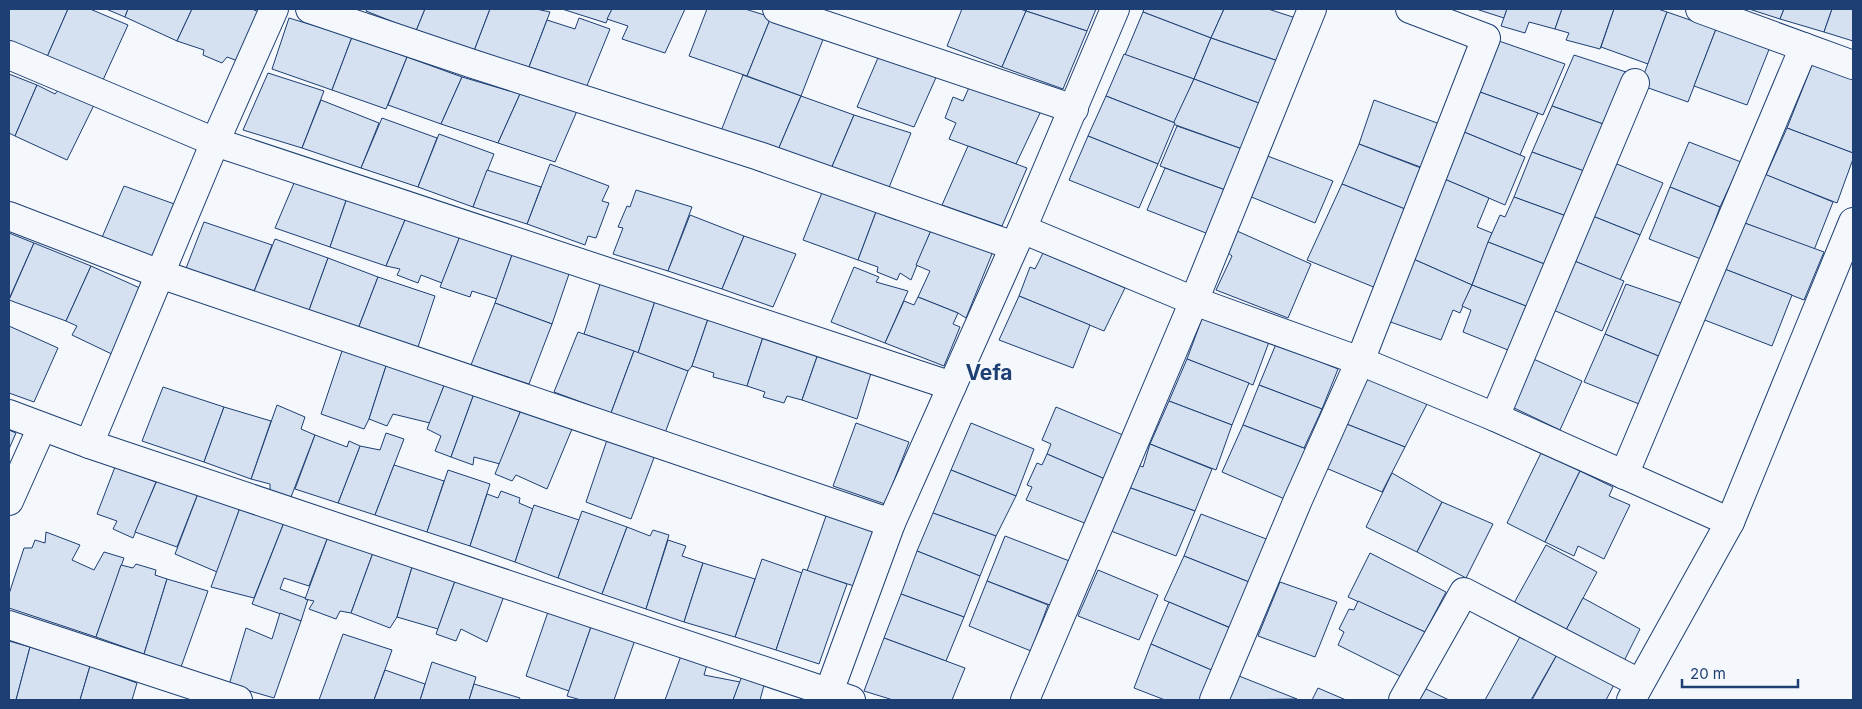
<svg xmlns="http://www.w3.org/2000/svg" width="1862" height="709" viewBox="0 0 1862 709" font-family="Inter,sans-serif">
<style>
.building{fill:#d5e0f0;stroke:#1d3f73}
.lines{fill:none;stroke-linecap:round;stroke-linejoin:round}
.minor-casing{stroke:#1d3f73;stroke-width:30}
.minor{stroke:#f4f7fb;stroke-width:28}
.labels{text-anchor:middle;stroke-width:4;stroke-linejoin:round;paint-order:stroke}
.district-label{font-size:21px;font-weight:bold;fill:#1d3f73;stroke:#f4f7fb}
</style>
<rect width="100%" height="100%" fill="#f4f7fb"/>
<g class="building">
<polygon points="9,9 68,9 47,57 9,40"/>
<polygon points="68,9 90,9 128,25 103,80 47,57"/>
<polygon points="106,9 128,9 125,17"/>
<polygon points="128,9 192,9 177,41 125,17"/>
<polygon points="192,9 252,9 261,13 238,61 227,57 222,63 203,55 204,50 177,41"/>
<polygon points="367,9 425,9 416,31 366,11"/>
<polygon points="425,9 490,9 474,51 416,31"/>
<polygon points="490,9 536,9 550,12 529,67 474,51"/>
<polygon points="562,9 612,9 606,23"/>
<polygon points="612,9 685,9 665,53 622,39 628,26 607,19"/>
<polygon points="707,9 745,9 771,17 747,76 689,56"/>
<polygon points="962,9 1020,9 1026,11 1002,67 947,46"/>
<polygon points="1028,9 1096,9 1087,31 1026,11"/>
<polygon points="1144,9 1224,9 1211,38 1143,12"/>
<polygon points="1224,9 1268,9 1299,19 1281,62 1211,38"/>
<polygon points="1476,9 1507,9 1504,18"/>
<polygon points="1507,9 1562,9 1555,29 1529,22 1525,33 1501,26"/>
<polygon points="1562,9 1614,9 1600,49 1566,40 1569,33 1555,29"/>
<polygon points="1614,9 1658,9 1667,12 1648,64 1601,47"/>
<polygon points="1749,9 1784,9 1780,19"/>
<polygon points="1784,9 1832,9 1824,32 1780,19"/>
<polygon points="1832,9 1853,9 1853,41 1824,32"/>
<polygon points="1026,11 1087,31 1063,89 1002,67"/>
<polygon points="1143,12 1211,38 1194,79 1125,55"/>
<polygon points="1667,12 1716,29 1688,102 1640,85"/>
<polygon points="771,17 824,37 801,96 747,76"/>
<polygon points="289,18 352,37 332,90 272,69"/>
<polygon points="579,18 610,29 586,88 548,76 549,73 529,67 547,20 575,29"/>
<polygon points="1716,29 1770,47 1747,105 1694,86"/>
<polygon points="352,37 407,57 386,109 332,90"/>
<polygon points="1211,38 1281,62 1264,105 1194,79"/>
<polygon points="1499,41 1565,64 1543,115 1480,92"/>
<polygon points="880,53 938,73 914,127 857,107"/>
<polygon points="1124,54 1194,79 1175,123 1106,96"/>
<polygon points="1574,55 1626,72 1606,125 1552,106"/>
<polygon points="407,57 462,77 441,124 388,105"/>
<polygon points="1812,65 1853,79 1853,153 1787,128"/>
<polygon points="268,73 324,91 302,148 243,130"/>
<polygon points="9,74 37,85 15,136 9,133"/>
<polygon points="743,75 801,96 778,150 721,131"/>
<polygon points="462,77 520,94 498,143 441,124"/>
<polygon points="1194,79 1264,105 1245,150 1173,124"/>
<polygon points="971,83 1041,111 1016,164 949,139 956,123 945,118 953,97 963,101"/>
<polygon points="37,85 55,94 60,88 94,105 67,160 15,136"/>
<polygon points="1480,92 1538,113 1520,155 1464,132"/>
<polygon points="520,94 577,111 555,162 498,143"/>
<polygon points="801,96 854,115 831,169 778,150"/>
<polygon points="1106,96 1175,123 1158,164 1088,136"/>
<polygon points="321,100 379,123 361,168 302,148"/>
<polygon points="1374,100 1440,124 1423,168 1359,144"/>
<polygon points="1552,106 1606,125 1584,171 1532,152"/>
<polygon points="854,115 911,133 888,190 831,169"/>
<polygon points="382,118 437,138 418,187 361,168"/>
<polygon points="1177,126 1245,150 1228,191 1160,166"/>
<polygon points="1787,128 1853,153 1853,159 1837,203 1766,175"/>
<polygon points="1464,132 1525,157 1505,205 1442,178"/>
<polygon points="439,134 494,154 473,207 418,187"/>
<polygon points="1088,136 1158,164 1139,208 1069,180"/>
<polygon points="1689,142 1741,162 1720,207 1670,187"/>
<polygon points="1359,144 1426,170 1410,211 1342,184"/>
<polygon points="968,146 1027,168 1002,226 942,205"/>
<polygon points="1532,152 1584,171 1566,216 1514,197"/>
<polygon points="1265,155 1333,181 1315,223 1249,196"/>
<polygon points="1612,162 1663,183 1640,235 1590,215"/>
<polygon points="550,164 609,186 602,201 609,203 596,238 588,236 585,245 527,224"/>
<polygon points="1165,168 1228,191 1211,235 1147,210"/>
<polygon points="487,170 541,187 527,224 473,207"/>
<polygon points="1762,173 1833,202 1814,250 1742,222"/>
<polygon points="297,176 348,195 330,247 275,228"/>
<polygon points="1442,178 1489,198 1477,227 1492,233 1472,285 1411,258"/>
<polygon points="1342,184 1410,211 1376,288 1307,260"/>
<polygon points="124,186 180,206 154,265 100,242"/>
<polygon points="1670,187 1720,207 1701,259 1649,239"/>
<polygon points="636,190 692,207 668,271 613,254 623,228 618,227 627,206 630,207"/>
<polygon points="823,190 876,212 858,260 803,240"/>
<polygon points="348,195 407,215 386,266 330,247"/>
<polygon points="1514,197 1569,217 1547,265 1488,242 1500,215 1505,217"/>
<polygon points="876,212 896,220 899,214 932,228 911,280 900,273 897,280 877,272 878,267 858,260"/>
<polygon points="407,215 460,236 442,283 421,275 418,283 397,275 400,269 386,266"/>
<polygon points="690,215 744,236 722,289 668,271"/>
<polygon points="1590,215 1640,235 1620,280 1572,260"/>
<polygon points="204,222 272,245 253,294 185,271"/>
<polygon points="1742,222 1824,252 1804,300 1722,268"/>
<polygon points="932,228 994,249 966,318 958,313 918,297 930,271 916,265"/>
<polygon points="1237,231 1311,264 1288,318 1216,290 1232,256 1227,252"/>
<polygon points="9,233 34,243 9,299"/>
<polygon points="460,236 513,252 497,299 472,291 470,297 440,287"/>
<polygon points="744,236 796,254 773,307 722,289"/>
<polygon points="275,239 328,258 308,313 253,294"/>
<polygon points="1488,242 1547,265 1531,308 1472,285"/>
<polygon points="34,243 91,266 66,321 9,300"/>
<polygon points="513,252 570,271 552,324 495,303"/>
<polygon points="1043,253 1125,288 1104,331 1019,296 1030,267 1035,269"/>
<polygon points="328,258 378,277 358,329 308,313"/>
<polygon points="1411,258 1472,285 1460,313 1453,310 1441,340 1385,320"/>
<polygon points="1572,260 1624,281 1602,331 1551,309"/>
<polygon points="91,266 151,293 120,358 72,335 77,326 66,321"/>
<polygon points="854,267 879,277 876,282 908,291 885,343 831,322"/>
<polygon points="1722,268 1792,295 1772,346 1702,319"/>
<polygon points="378,277 435,296 417,350 358,329"/>
<polygon points="602,278 656,298 638,353 584,334"/>
<polygon points="1626,284 1684,304 1661,357 1605,334"/>
<polygon points="1472,285 1526,306 1508,350 1463,332 1471,310 1462,306"/>
<polygon points="1019,296 1090,325 1073,368 999,340"/>
<polygon points="918,297 958,313 953,324 960,327 944,366 885,343 904,301 914,305"/>
<polygon points="656,298 709,316 692,366 688,371 638,353"/>
<polygon points="495,303 552,324 529,384 471,365"/>
<polygon points="710,313 764,334 747,386 713,377 714,373 692,366"/>
<polygon points="1203,316 1269,342 1253,385 1187,359"/>
<polygon points="9,326 58,348 34,402 9,393"/>
<polygon points="578,332 634,351 611,413 554,392"/>
<polygon points="764,334 819,351 802,400 787,396 784,403 763,397 765,392 747,386"/>
<polygon points="1605,334 1661,357 1639,404 1584,382"/>
<polygon points="1276,344 1338,369 1322,409 1259,385"/>
<polygon points="343,348 387,363 369,419 364,429 321,414"/>
<polygon points="634,351 688,371 665,433 611,413"/>
<polygon points="819,351 872,370 857,419 802,400"/>
<polygon points="1529,357 1582,381 1560,430 1510,406"/>
<polygon points="1187,359 1249,383 1232,425 1169,401"/>
<polygon points="387,363 445,383 430,423 393,414 387,426 369,419"/>
<polygon points="1364,375 1427,404 1405,447 1344,423"/>
<polygon points="445,383 475,391 451,457 435,451 441,436 427,429"/>
<polygon points="1259,385 1322,409 1304,448 1243,425"/>
<polygon points="163,387 224,407 204,462 142,441"/>
<polygon points="475,391 521,410 500,464 474,457 473,465 451,457"/>
<polygon points="1169,401 1232,425 1216,470 1150,444"/>
<polygon points="277,405 305,417 301,429 315,435 291,497 270,490 270,484 251,479"/>
<polygon points="224,407 271,421 251,479 204,462"/>
<polygon points="1056,407 1123,435 1105,479 1047,454 1051,444 1042,440"/>
<polygon points="521,410 572,429 547,489 516,475 512,481 495,474"/>
<polygon points="856,423 909,442 885,504 833,486"/>
<polygon points="971,423 1034,449 1016,496 951,470"/>
<polygon points="1344,423 1405,447 1382,492 1326,468"/>
<polygon points="1243,425 1309,450 1287,500 1222,472"/>
<polygon points="9,430 16,433 9,449"/>
<polygon points="386,433 404,439 375,515 338,503 360,446 380,450"/>
<polygon points="315,435 347,447 349,441 360,446 338,503 295,489"/>
<polygon points="608,437 655,455 631,519 586,502"/>
<polygon points="1150,444 1212,469 1195,511 1128,487 1138,465 1143,467"/>
<polygon points="1541,453 1580,471 1545,542 1507,523"/>
<polygon points="1047,454 1105,479 1087,524 1026,500 1032,487 1027,485 1037,463 1042,465"/>
<polygon points="394,465 444,481 427,532 375,515"/>
<polygon points="115,467 156,482 133,538 113,529 117,521 97,514"/>
<polygon points="448,470 490,484 470,546 427,532"/>
<polygon points="951,470 1016,496 996,536 933,513"/>
<polygon points="1580,471 1613,487 1609,496 1630,505 1604,559 1578,546 1574,556 1545,542"/>
<polygon points="1392,473 1442,502 1417,552 1366,527"/>
<polygon points="158,478 199,491 177,547 135,532"/>
<polygon points="1128,487 1195,511 1176,556 1111,531"/>
<polygon points="199,491 241,505 217,572 175,554"/>
<polygon points="501,491 520,498 519,503 533,509 515,562 470,546 487,494 498,498"/>
<polygon points="1442,502 1493,524 1466,578 1417,552"/>
<polygon points="241,505 285,520 254,598 211,587"/>
<polygon points="534,505 579,520 558,578 515,562"/>
<polygon points="582,511 627,527 602,594 558,578"/>
<polygon points="827,513 877,529 854,586 807,571"/>
<polygon points="933,513 996,536 980,576 917,551"/>
<polygon points="1201,514 1269,540 1249,582 1184,556"/>
<polygon points="285,520 329,534 309,586 284,578 280,589 308,599 301,621 252,604"/>
<polygon points="627,527 650,536 653,530 669,535 646,609 602,594"/>
<polygon points="46,532 80,545 72,560 94,570 104,552 124,558 96,637 9,608 9,594 24,548 32,548 35,540 45,543"/>
<polygon points="329,534 374,550 351,613 340,611 336,619 309,609 314,601 305,599"/>
<polygon points="1005,536 1072,562 1055,607 987,581"/>
<polygon points="668,540 686,546 682,556 703,563 684,622 646,609"/>
<polygon points="1546,545 1597,572 1566,630 1514,603"/>
<polygon points="374,550 413,564 397,617 390,628 351,613"/>
<polygon points="917,551 980,576 964,617 901,594"/>
<polygon points="1370,553 1446,592 1425,632 1348,597"/>
<polygon points="1184,556 1249,582 1231,628 1164,600"/>
<polygon points="762,559 802,573 776,650 735,637"/>
<polygon points="703,563 755,579 735,637 684,622"/>
<polygon points="136,564 156,570 155,575 167,579 144,654 96,637 121,565 133,568"/>
<polygon points="413,564 455,581 438,629 397,617"/>
<polygon points="803,569 847,584 819,664 776,650"/>
<polygon points="1098,570 1158,595 1139,640 1078,616"/>
<polygon points="167,579 208,591 181,667 144,654"/>
<polygon points="455,581 504,596 487,642 461,629 456,641 436,634"/>
<polygon points="987,581 1048,605 1031,651 969,626"/>
<polygon points="1280,582 1337,602 1315,657 1258,636"/>
<polygon points="901,594 964,617 946,661 884,638"/>
<polygon points="1583,598 1640,629 1623,663 1566,630"/>
<polygon points="1358,601 1425,632 1402,677 1338,645 1344,632 1339,629 1349,609 1354,610"/>
<polygon points="1169,602 1235,630 1216,672 1151,644"/>
<polygon points="549,609 592,624 569,691 526,676"/>
<polygon points="280,613 301,621 274,698 229,685 246,628 272,639"/>
<polygon points="592,624 636,637 614,700 581,700 567,696"/>
<polygon points="1522,633 1559,651 1531,700 1485,700"/>
<polygon points="343,634 392,650 374,700 319,700"/>
<polygon points="884,638 965,668 952,700 893,700 864,691"/>
<polygon points="9,641 30,647 16,700 9,700"/>
<polygon points="1151,644 1216,672 1201,700 1165,700 1134,688"/>
<polygon points="30,647 90,666 80,700 16,700"/>
<polygon points="1559,651 1616,681 1606,700 1532,700"/>
<polygon points="682,653 708,661 704,675 740,682 733,700 665,700"/>
<polygon points="432,662 476,677 469,700 420,700"/>
<polygon points="90,666 137,683 132,700 80,700"/>
<polygon points="385,670 425,684 420,700 374,700"/>
<polygon points="743,673 766,678 760,700 733,700"/>
<polygon points="1239,676 1297,699 1229,700"/>
<polygon points="474,684 520,698 519,700 469,700"/>
<polygon points="1318,688 1346,700 1312,700"/>
<polygon points="1424,688 1449,700 1417,700"/>
</g>
<g class="lines">
<g class="minor-casing">
<g id="minor">
<polyline points="310,9 473,64 759,156 1014,246"/>
<polyline points="777,9 1074,109"/>
<polyline points="1700,9 1853,65"/>
<polyline points="9,55 215,142 952,386"/>
<polyline points="9,216 160,274 891,523"/>
<polyline points="1022,229 1194,301 1360,361 1495,417 1730,522"/>
<polyline points="9,414 89,444 851,700"/>
<polyline points="1495,417 1635,83"/>
<polyline points="89,444 215,142 274,9"/>
<polyline points="1624,475 1804,47"/>
<polyline points="9,501 42,427"/>
<polyline points="9,625 238,700"/>
<polyline points="826,700 891,523 1022,229 1115,9"/>
<polyline points="1025,700 1194,301 1312,9"/>
<polyline points="1214,700 1298,500 1360,361 1486,38 1410,9"/>
<polyline points="1403,700 1464,592 1639,683"/>
<polyline points="1631,700 1730,522 1853,222"/>
</g>
</g>
<use href="#minor" class="minor"/>
</g>
<g class="labels">
<g class="district-label">
<text x="989" y="380">Vefa</text>
</g>
</g>
<rect width="1862" height="709" fill="none" stroke="#1d3f73" stroke-width="20"/>
<path d="M1682 679v8h116v-8" fill="none" stroke="#1d3f73" stroke-width="2.5"/>
<text x="1690" y="679" font-size="15" fill="#1d3f73" stroke="#f4f7fb" stroke-width="4" paint-order="stroke">20 m</text>
</svg>
